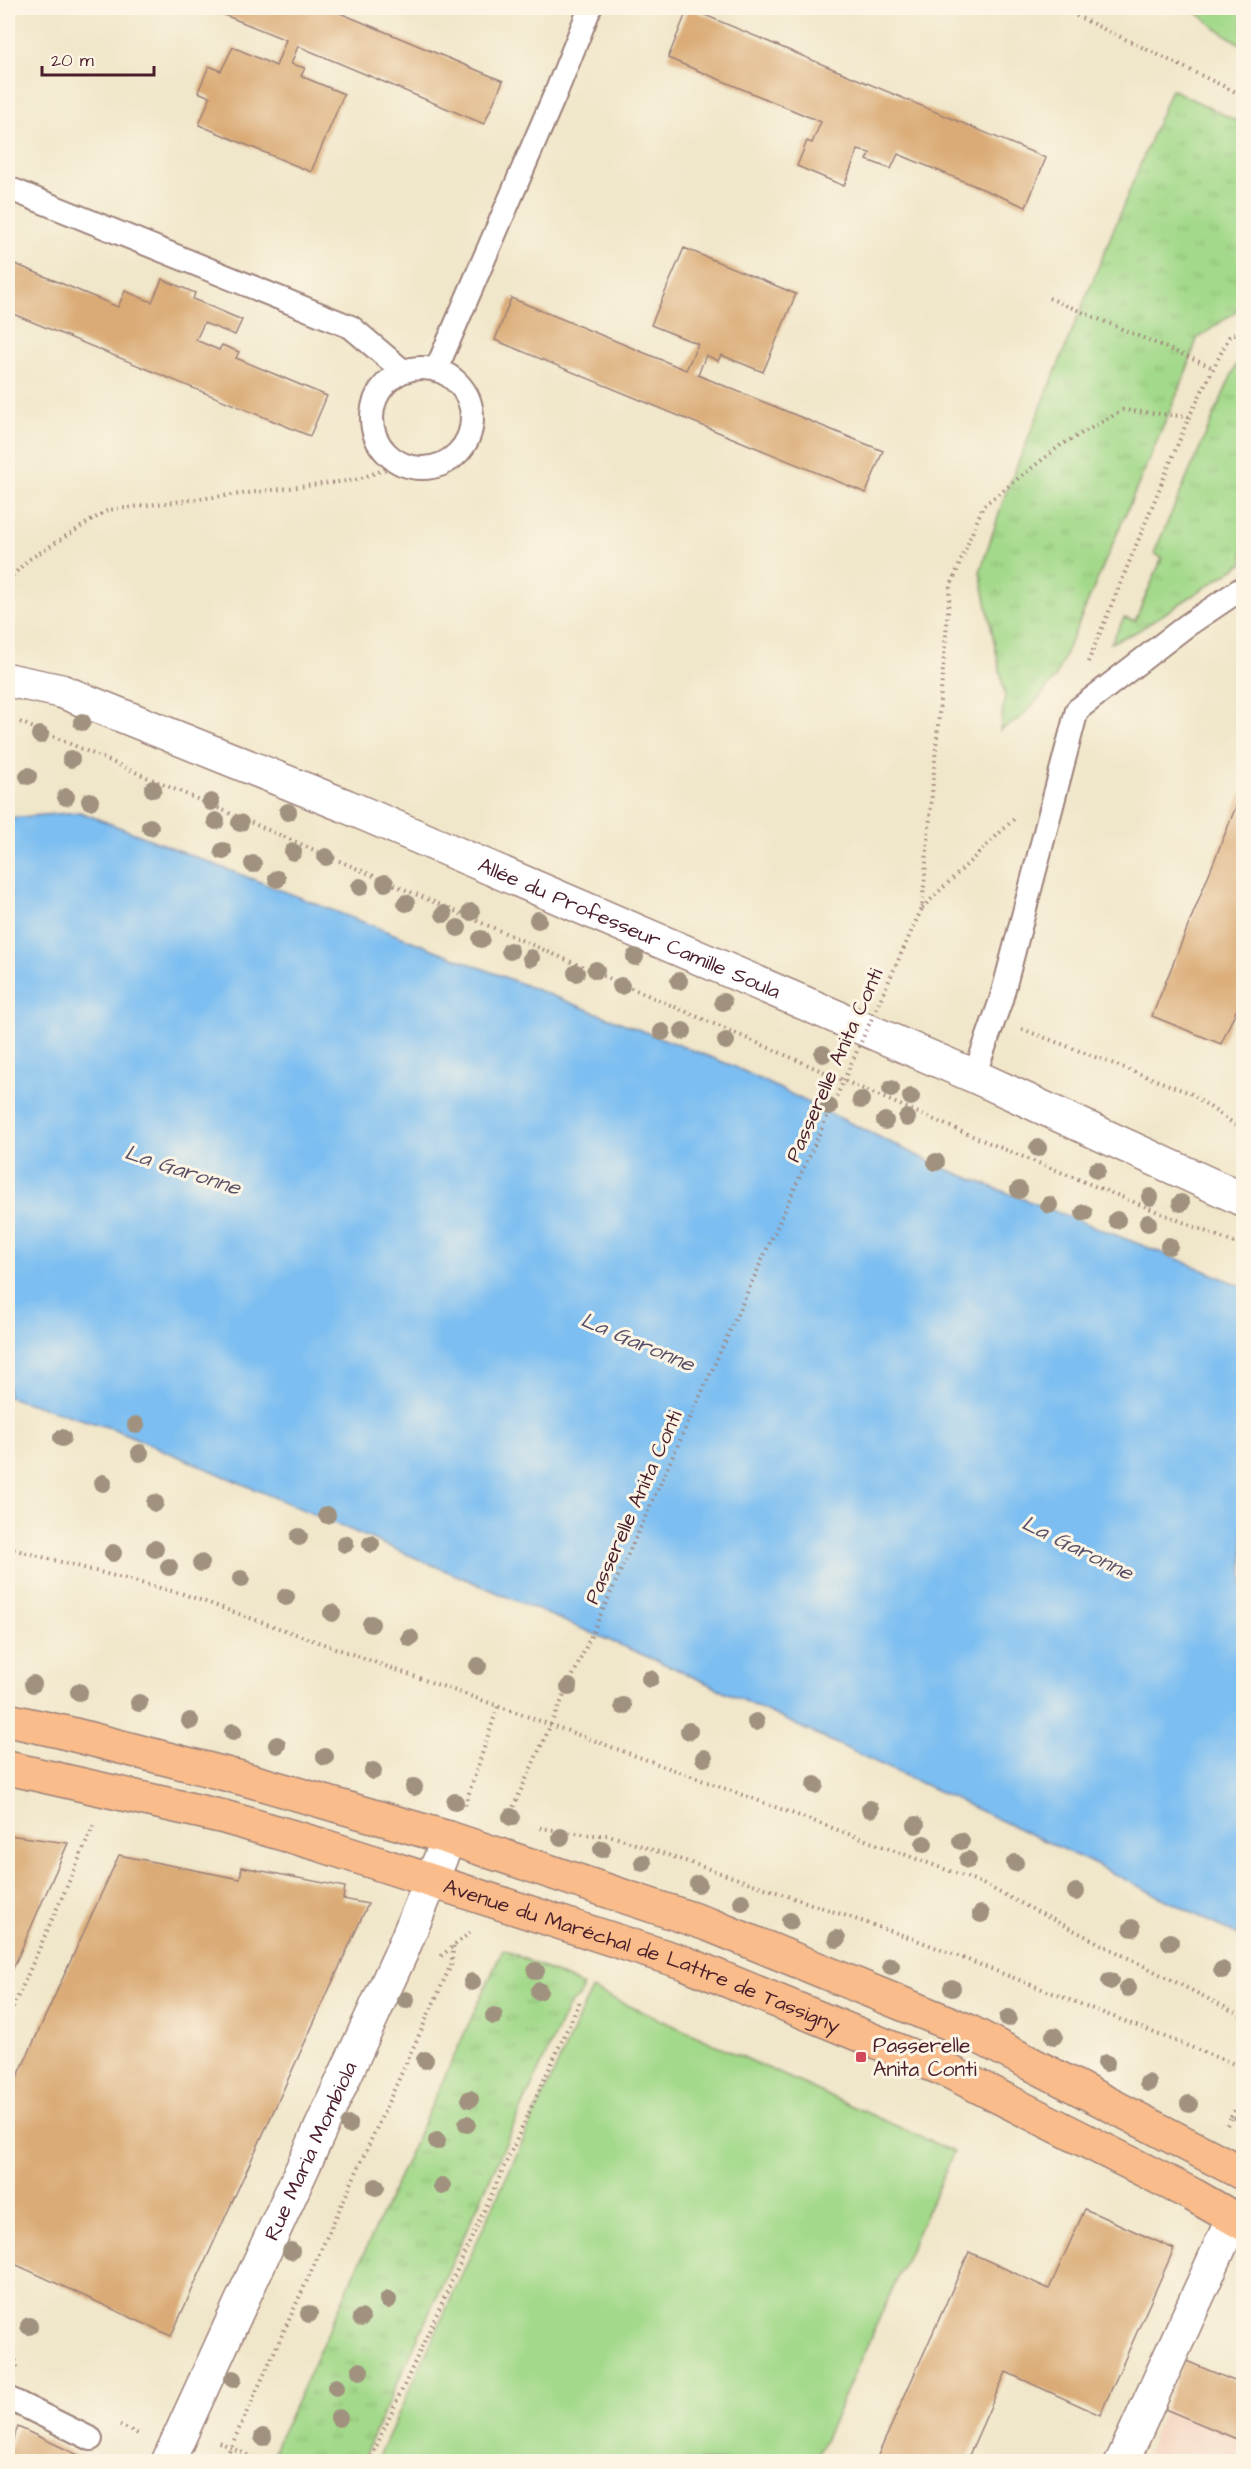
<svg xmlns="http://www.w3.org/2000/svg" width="1251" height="2469" viewBox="0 0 1251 2469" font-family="'Architects Daughter',sans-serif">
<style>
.built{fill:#f4d3c0}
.grass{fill:url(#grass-tufts);stroke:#767c5a;stroke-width:1.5}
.garden{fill:#a3d98a;stroke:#767c5a;stroke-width:1.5}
.water{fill:#7bbef1;stroke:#626e8e;stroke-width:1.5}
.building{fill:#daab76}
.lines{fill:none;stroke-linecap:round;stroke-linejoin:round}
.lane-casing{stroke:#9d827a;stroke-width:26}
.street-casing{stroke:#9d827a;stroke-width:36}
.primary-casing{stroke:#9d827a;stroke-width:36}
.path{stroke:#9d827a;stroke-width:4;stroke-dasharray:1.5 4.5;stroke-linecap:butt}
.lane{stroke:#fff;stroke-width:22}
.street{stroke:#fff;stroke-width:33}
.primary{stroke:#f9bc8a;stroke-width:33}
.path-bridge{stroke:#9d827a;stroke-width:4;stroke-dasharray:1.5 4.5;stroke-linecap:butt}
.tree{fill:#a1927f}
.poi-dot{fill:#d1495b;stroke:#fcf5e5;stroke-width:2}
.labels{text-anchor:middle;stroke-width:6;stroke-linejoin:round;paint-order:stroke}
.street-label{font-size:21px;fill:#4a1f2b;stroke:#fcf5e5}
.poi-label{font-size:21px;fill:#4a1f2b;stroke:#fcf5e5;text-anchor:start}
.water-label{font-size:22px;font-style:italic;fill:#594f66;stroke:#fcf5e5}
</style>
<defs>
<pattern id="grass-tufts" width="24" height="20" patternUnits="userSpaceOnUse" patternTransform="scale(1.5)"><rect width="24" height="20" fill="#a3d98a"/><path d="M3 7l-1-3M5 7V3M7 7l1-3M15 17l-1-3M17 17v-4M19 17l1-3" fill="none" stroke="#8eba77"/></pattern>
</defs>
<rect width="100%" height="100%" fill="#fcf5e5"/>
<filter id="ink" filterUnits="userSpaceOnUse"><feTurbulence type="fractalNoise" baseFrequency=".0167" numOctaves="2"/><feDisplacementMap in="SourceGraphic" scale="12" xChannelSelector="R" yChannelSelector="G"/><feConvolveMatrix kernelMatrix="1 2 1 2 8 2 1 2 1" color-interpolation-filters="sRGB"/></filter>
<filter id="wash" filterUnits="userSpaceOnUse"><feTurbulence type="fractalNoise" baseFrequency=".008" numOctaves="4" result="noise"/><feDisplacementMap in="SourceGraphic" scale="24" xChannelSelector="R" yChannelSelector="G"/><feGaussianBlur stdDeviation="1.35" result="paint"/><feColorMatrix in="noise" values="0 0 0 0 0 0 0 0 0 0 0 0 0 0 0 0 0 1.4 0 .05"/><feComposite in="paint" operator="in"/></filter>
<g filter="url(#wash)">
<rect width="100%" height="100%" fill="#f0e6c9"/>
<polygon class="built" points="1184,2360 1243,2385 1243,2461 1143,2462"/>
<g class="grass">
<path d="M 1171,89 L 1243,124 L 1243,306 L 1197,339 L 1184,378 L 1055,678 C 1039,698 1024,720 1000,730 L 1005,695 L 980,572 L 1005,495 Z"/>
<polygon points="1243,353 1243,563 1136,632 1111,643 1124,618 1135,621 1162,558 1154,553 1239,358"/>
<polygon points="503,1949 583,1986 579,1997 568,2006 362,2461 301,2461 274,2450"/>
</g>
<g class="garden">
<polygon points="1191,8 1243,8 1243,46 1217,29"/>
<polygon points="592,1989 954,2152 815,2461 377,2461"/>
</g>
<polygon class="water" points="80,812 733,1066 941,1167 1180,1260 1243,1287 1243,1938 1090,1862 676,1669 114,1429 8,1397 8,818"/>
<g id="blocks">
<g class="building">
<polygon points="207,8 328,8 503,81 484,124 298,46 291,64 305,68 301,76 344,94 311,172 199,125 210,97 198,92 209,66 221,71 233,47 276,66 286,40"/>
<polygon points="688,8 1046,158 1026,207 898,154 891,169 867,160 870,153 858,150 844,186 797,166 807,141 812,143 821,122 668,58"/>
<polygon points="684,248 796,294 763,372 721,355 718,361 706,355 698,375 883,451 866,493 495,340 511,298 686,370 698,344 651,325"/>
<polygon points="8,261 118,307 125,291 152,302 162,279 195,293 193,299 242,320 235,335 204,323 196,340 219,350 222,345 239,352 236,358 327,396 310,436 8,312"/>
<polygon points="1243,789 1244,993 1221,1044 1152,1016"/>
<polygon points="8,1835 68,1843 8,1980"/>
<polygon points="119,1855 240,1879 242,1867 345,1887 343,1899 368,1904 171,2336 8,2261 8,2098"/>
<polygon points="1085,2209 1174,2249 1100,2415 1006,2372 966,2462 875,2462 969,2252 1049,2289"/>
<polygon points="1184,2360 1244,2385 1244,2442 1165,2409"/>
<polygon points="18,2427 93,2462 8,2462 8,2451"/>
</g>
</g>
</g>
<g filter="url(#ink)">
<use href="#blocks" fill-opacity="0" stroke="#9d827a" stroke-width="1.5"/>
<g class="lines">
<g class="lane-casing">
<g id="lane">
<polyline points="8,188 351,327 403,371"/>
<circle cx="422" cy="418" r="50"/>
<polyline points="436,370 557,90 590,8"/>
<polyline points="974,1076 1001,1000 1077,710 1186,626 1244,587"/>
<polyline points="8,2398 91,2439"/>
</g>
</g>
<g class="street-casing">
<g id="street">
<path id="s1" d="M 8,680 L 61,691 L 346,806 L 974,1076 L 1244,1200"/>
<path id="s2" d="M 168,2462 L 401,1953 L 449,1838"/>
<polyline points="1122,2462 1233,2218"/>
</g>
</g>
<g class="primary-casing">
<g id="primary">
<polyline points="8,1720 63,1732 245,1779 449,1838 710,1925 966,2030 1244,2174"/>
<path id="s3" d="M 8,1768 L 224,1817 L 321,1845 L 685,1963 L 950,2072 L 1193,2195 L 1244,2224"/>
</g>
</g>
<g class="path">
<polyline points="1060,8 1244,96"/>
<polyline points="1049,298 1214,368"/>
<polyline points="8,580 28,560 108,510 355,480 401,464"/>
<polyline points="1088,662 1189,417 1229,337 1244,329"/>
<polyline points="20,722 960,1131 1244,1247"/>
<polyline points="922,908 1015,818"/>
<polyline points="1022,1029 1190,1093 1244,1131"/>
<polyline points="8,1548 183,1594 557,1727 977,1881 1244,2017"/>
<polyline points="465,1805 498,1706"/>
<polyline points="540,1828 590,1835 609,1835 914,1939 1234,2064 1244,2057"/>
<polyline points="441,1956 472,1931"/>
<polyline points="8,2019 94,1825"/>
<polyline points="1231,2117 1244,2095"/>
<polyline points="1227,2125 1231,2117 1244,2122"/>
<polyline points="8,2345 12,2347 18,2370"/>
<polyline points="120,2425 140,2435"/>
<polyline points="219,2442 262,2462"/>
<polyline points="224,2462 451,1965 454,1945"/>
<polyline points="369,2462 581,1999"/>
</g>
<use href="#lane" class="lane"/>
<use href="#street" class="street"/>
<use href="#primary" class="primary"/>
<polyline class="path-bridge" points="506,1823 922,908 950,588 983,506 1061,445 1123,410 1189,417"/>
</g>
<g class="tree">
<circle cx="82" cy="722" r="9"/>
<circle cx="40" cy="735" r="9"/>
<circle cx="71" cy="759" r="9"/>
<circle cx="28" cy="776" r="9"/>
<circle cx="153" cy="789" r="9"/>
<circle cx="66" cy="797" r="9"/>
<circle cx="90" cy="801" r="9"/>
<circle cx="211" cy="802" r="9"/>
<circle cx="288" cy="812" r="9"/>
<circle cx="216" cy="821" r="9"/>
<circle cx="240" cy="823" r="9"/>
<circle cx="150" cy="827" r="9"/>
<circle cx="223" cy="851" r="9"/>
<circle cx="293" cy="852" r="9"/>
<circle cx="326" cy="857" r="9"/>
<circle cx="253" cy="864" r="9"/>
<circle cx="277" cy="879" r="9"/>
<circle cx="385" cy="883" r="9"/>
<circle cx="360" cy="887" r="9"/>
<circle cx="406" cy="903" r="9"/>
<circle cx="471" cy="912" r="9"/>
<circle cx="444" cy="914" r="9"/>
<circle cx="538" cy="920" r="9"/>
<circle cx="458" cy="928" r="9"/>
<circle cx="481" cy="939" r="9"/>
<circle cx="510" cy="951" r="9"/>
<circle cx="635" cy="957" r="9"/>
<circle cx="531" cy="958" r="9"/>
<circle cx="596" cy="970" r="9"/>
<circle cx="576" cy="973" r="9"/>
<circle cx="679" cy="981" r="9"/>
<circle cx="621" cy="986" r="9"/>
<circle cx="723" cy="1002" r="9"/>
<circle cx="683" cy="1031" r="9"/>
<circle cx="662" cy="1032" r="9"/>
<circle cx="726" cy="1041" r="9"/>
<circle cx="823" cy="1054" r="9"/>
<circle cx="891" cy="1089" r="9"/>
<circle cx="911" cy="1097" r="9"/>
<circle cx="861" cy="1100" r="9"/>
<circle cx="829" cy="1107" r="9"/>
<circle cx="907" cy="1118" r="9"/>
<circle cx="885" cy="1121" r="9"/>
<circle cx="1038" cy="1148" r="9"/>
<circle cx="936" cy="1162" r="9"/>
<circle cx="1097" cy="1170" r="9"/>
<circle cx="1019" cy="1190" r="9"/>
<circle cx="1150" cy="1197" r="9"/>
<circle cx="1181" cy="1203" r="9"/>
<circle cx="1049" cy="1205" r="9"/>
<circle cx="1084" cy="1213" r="9"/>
<circle cx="1117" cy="1220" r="9"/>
<circle cx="1148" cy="1223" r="9"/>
<circle cx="1169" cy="1246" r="9"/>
<circle cx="136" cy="1425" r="9"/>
<circle cx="62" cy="1438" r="9"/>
<circle cx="140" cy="1453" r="9"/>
<circle cx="103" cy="1483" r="9"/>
<circle cx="155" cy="1503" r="9"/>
<circle cx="327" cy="1515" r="9"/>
<circle cx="299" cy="1537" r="9"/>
<circle cx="345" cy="1544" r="9"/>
<circle cx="371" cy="1544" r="9"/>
<circle cx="155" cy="1549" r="9"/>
<circle cx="113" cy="1553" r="9"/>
<circle cx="201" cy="1563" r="9"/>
<circle cx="169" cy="1567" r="9"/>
<circle cx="241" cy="1579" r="9"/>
<circle cx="286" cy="1597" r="9"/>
<circle cx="332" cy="1613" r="9"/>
<circle cx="371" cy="1624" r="9"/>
<circle cx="410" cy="1638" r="9"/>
<circle cx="478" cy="1666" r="9"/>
<circle cx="650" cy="1679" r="9"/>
<circle cx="33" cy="1684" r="9"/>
<circle cx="569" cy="1687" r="9"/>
<circle cx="79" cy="1692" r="9"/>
<circle cx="139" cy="1703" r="9"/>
<circle cx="623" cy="1706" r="9"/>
<circle cx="190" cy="1721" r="9"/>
<circle cx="756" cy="1722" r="9"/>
<circle cx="689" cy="1731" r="9"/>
<circle cx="233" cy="1732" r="9"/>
<circle cx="277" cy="1745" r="9"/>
<circle cx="325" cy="1757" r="9"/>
<circle cx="704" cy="1758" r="9"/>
<circle cx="373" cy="1771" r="9"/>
<circle cx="815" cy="1785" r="9"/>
<circle cx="414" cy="1787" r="9"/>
<circle cx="455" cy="1802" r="9"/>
<circle cx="870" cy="1809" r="9"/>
<circle cx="511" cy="1817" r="9"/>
<circle cx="916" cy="1825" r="9"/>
<circle cx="561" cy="1837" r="9"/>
<circle cx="961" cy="1841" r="9"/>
<circle cx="924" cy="1844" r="9"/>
<circle cx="602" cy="1849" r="9"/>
<circle cx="968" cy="1860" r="9"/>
<circle cx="643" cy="1863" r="9"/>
<circle cx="1015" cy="1863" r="9"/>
<circle cx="698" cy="1884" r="9"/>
<circle cx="1076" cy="1892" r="9"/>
<circle cx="742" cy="1902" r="9"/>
<circle cx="981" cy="1914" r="9"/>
<circle cx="790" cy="1921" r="9"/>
<circle cx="1132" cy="1928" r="9"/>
<circle cx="837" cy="1939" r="9"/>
<circle cx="1170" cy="1942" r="9"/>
<circle cx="891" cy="1966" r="9"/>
<circle cx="1222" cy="1970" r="9"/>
<circle cx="536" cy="1971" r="9"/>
<circle cx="1110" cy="1981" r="9"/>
<circle cx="472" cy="1982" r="9"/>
<circle cx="952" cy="1988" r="9"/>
<circle cx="1128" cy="1988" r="9"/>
<circle cx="539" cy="1991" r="9"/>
<circle cx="406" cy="2000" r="9"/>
<circle cx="494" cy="2016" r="9"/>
<circle cx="1008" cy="2018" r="9"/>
<circle cx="1054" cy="2036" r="9"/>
<circle cx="425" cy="2060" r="9"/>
<circle cx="1106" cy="2063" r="9"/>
<circle cx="1148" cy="2083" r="9"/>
<circle cx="470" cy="2099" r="9"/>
<circle cx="1189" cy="2104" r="9"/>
<circle cx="467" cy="2124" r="9"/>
<circle cx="349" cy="2125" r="9"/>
<circle cx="437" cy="2141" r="9"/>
<circle cx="442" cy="2186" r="9"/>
<circle cx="376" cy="2187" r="9"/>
<circle cx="291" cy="2251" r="9"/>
<circle cx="388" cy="2300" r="9"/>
<circle cx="309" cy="2314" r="9"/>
<circle cx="361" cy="2318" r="9"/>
<circle cx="29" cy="2326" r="9"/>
<circle cx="360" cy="2371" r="9"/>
<circle cx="233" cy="2379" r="9"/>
<circle cx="336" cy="2387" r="9"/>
<circle cx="339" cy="2418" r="9"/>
<circle cx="263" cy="2437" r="9"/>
</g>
</g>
<rect class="poi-dot" x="855" y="2051" width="12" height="12" rx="3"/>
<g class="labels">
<g class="street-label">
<text dy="7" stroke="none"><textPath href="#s1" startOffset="670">Allée du Professeur Camille Soula</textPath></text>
<text transform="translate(834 1065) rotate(-66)" y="7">Passerelle Anita Conti</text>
<text transform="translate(633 1507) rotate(-66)" y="7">Passerelle Anita Conti</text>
<text dy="7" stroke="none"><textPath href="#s3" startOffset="662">Avenue du Maréchal de Lattre de Tassigny</textPath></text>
<text dy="7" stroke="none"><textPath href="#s2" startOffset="342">Rue Maria Mombiola</textPath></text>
</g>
<g class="poi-label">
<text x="873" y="2052">Passerelle<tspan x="873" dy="24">Anita Conti</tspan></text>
</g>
<g class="water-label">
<text transform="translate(183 1169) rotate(18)" y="8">La Garonne</text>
<text transform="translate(638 1341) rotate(23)" y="8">La Garonne</text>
<text transform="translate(1078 1547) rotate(26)" y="8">La Garonne</text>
</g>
</g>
<rect width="1251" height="2469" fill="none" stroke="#fcf5e5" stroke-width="30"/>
<path d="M42 66v9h112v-9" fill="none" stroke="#4a1f2b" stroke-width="3"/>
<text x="51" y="66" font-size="18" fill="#4a1f2b" stroke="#fcf5e5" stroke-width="4.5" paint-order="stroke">20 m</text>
</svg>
